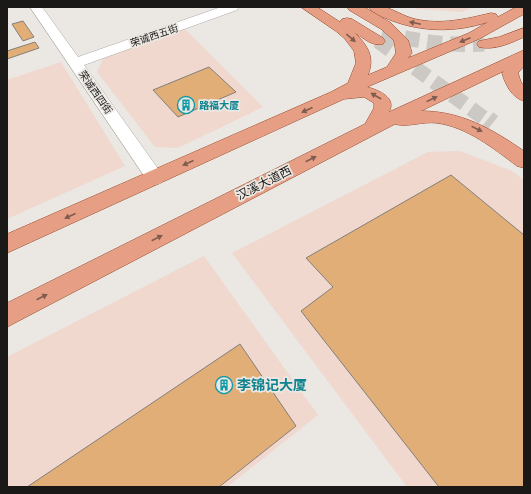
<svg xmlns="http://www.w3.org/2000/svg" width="531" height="494" viewBox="0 0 531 494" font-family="'Asap Condensed','Noto Sans SC',sans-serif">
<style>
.commercial{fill:#f0d8cf}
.building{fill:#e1ae77;stroke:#837f7b}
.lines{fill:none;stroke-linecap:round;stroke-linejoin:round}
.major-tunnel-far1{stroke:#ccc8c4;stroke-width:15;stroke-dasharray:15 8;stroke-linecap:butt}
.major-tunnel{stroke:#ccc8c4;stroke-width:20;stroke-dasharray:20 10;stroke-linecap:butt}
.minor-casing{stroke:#adaaa5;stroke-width:1}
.major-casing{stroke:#944629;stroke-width:1}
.minor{fill:#fff;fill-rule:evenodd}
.major{fill:#e69f84;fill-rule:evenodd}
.oneway{fill:#805c4e}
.labels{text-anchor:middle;stroke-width:3.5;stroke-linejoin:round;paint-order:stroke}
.far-street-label{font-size:10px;fill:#1a1918;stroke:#ebe7e2}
.far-culture-label{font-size:10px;font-weight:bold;fill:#0d838f;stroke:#ebe7e2;text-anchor:start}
.street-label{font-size:12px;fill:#1a1918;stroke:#ebe7e2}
.near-culture-label{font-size:14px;font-weight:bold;fill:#0d838f;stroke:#ebe7e2;text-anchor:start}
</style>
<rect width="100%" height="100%" fill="#ebe7e2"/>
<g class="commercial">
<polygon points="411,7 474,7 462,12 417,9"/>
<polygon points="185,29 263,107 178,148 155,147 97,72 103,58"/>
<polygon points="61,62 125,166 7,219 7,80"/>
<polygon points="460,151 512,171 524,180 524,487 407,487 232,253 428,152"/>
<polygon points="204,256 318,415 227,487 7,487 7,357"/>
</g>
<g class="building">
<polygon points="23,21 34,37 23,41 12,24"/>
<polygon points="35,42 39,48 7,59 7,51"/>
<polygon points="209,67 236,92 178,117 153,90"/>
<polygon points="451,175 524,235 524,487 439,487 301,311 333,287 306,258"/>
<polygon points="240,344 296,426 219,487 27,487"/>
</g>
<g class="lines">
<g class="major-tunnel-far1">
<path d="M 382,33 C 416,41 449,46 484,44"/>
<polyline points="378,41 488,121"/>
</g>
<polyline class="major-tunnel" points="487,120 492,124"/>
<g class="minor-casing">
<polygon id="minor" points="30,7 42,7 78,57 221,7 239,7 237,10 84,65 161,173 164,178 161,183 155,185 149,183"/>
</g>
<g class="major-casing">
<g id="major">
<path d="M 301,7 L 317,7 L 340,22 L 342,19 L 347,18 L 352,19 L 383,38 L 385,41 L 383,44 C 372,47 364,38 355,33 C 368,46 375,57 368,75 L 387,67 L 396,53 L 394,41 L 390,37 L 381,29 L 349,10 L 347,7 L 364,7 L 391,23 L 408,40 L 412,53 L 408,58 L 469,33 L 488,22 C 455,33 421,32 390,20 C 383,17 373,13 368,7 C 373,7 379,6 384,7 C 391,8 405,17 415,19 C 441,25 466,19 491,13 L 496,14 L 498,17 L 516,7 L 524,7 L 524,14 L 479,39 L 367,87 C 379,90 397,98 389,112 L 524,50 L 524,66 L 518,73 L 521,82 L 524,86 L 524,101 C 512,98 505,84 502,73 L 504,71 L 421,111 C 461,111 492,129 524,151 L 524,168 L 517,166 C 493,148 467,127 437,123 C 423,121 406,128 395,124 L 7,327 L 7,303 L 365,124 L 374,108 L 374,103 L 364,97 L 344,99 L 7,253 L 7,234 L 331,92 L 348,83 L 356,63 L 354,51 L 345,39 L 337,32 Z"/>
<path d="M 524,28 L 524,37 C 511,43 494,51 479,47 L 477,44 L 479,41 L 499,37 Z"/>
</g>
</g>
<use href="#minor" class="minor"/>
<use href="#major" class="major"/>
</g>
<defs><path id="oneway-solid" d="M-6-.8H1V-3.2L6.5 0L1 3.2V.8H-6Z"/></defs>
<g class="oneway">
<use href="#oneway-solid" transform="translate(415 23) rotate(-168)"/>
<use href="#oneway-solid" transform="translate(351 38) rotate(40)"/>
<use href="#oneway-solid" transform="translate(465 40) rotate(157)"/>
<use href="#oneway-solid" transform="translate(376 96) rotate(-150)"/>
<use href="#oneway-solid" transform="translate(432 99) rotate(-26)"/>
<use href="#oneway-solid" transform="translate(307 110) rotate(156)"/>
<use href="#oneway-solid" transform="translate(477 129) rotate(26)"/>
<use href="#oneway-solid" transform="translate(311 159) rotate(-27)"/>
<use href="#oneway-solid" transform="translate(188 163) rotate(156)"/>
<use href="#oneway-solid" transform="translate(70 216) rotate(156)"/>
<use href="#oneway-solid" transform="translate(157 238) rotate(-27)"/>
<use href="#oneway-solid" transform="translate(42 297) rotate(-27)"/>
</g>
<defs>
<g id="building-ring" transform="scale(0.9)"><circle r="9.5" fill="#ebe7e2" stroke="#0f9aa8" stroke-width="1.5"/><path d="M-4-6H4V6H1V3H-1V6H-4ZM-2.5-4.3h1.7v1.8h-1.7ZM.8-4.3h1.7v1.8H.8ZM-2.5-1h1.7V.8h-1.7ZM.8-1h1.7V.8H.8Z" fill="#0f9aa8"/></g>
</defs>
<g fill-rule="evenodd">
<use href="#building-ring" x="186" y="105"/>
<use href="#building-ring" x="224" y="385"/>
</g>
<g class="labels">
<g class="far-street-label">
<text transform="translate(154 35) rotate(-19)" y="4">荣诚西五街</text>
<text transform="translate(96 92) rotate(55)" y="4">荣诚西四街</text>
</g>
<g class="far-culture-label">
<text x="199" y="109">路福大厦</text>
</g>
<g class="street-label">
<text transform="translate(264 183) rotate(-27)" y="4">汉溪大道西</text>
</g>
<g class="near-culture-label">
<text x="237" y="390">李锦记大厦</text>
</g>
</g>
<rect width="531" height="494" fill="none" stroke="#1a1918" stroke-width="16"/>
</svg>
